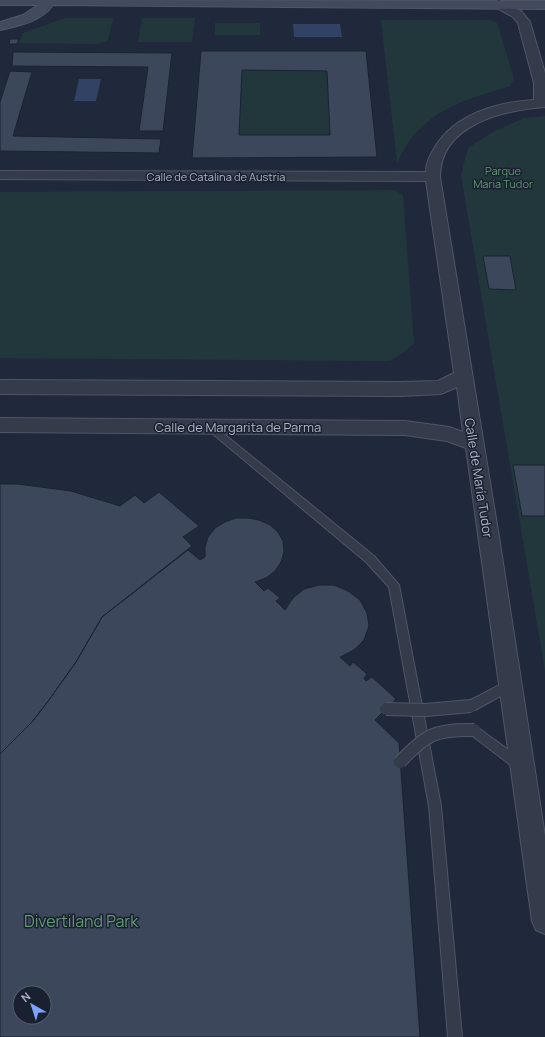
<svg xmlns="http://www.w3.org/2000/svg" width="545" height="1037" viewBox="0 0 545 1037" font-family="Manrope,sans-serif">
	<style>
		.green { fill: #22373c }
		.water { fill: #324264 }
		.building { fill: #3c475b; stroke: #1b2332; fill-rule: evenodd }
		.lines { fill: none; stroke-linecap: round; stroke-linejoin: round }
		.lane-casing { stroke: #4f5666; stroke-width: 2 }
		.street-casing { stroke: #4f5666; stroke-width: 2 }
		.secondary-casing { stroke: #4f5666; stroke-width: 2 }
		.lane { fill: #343b4b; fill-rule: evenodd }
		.street { fill: #343b4b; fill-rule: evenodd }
		.secondary { fill: #424a5e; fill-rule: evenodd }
		.lane-bridge-casing { stroke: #4f5666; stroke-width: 14; stroke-linecap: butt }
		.lane-bridge { stroke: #343b4b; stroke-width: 12 }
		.labels { text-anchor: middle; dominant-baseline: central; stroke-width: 3; stroke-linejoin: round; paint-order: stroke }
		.far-park-label { font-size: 11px; fill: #649a75; stroke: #192130 }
		.far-street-label { font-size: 11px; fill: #afb6c7; stroke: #192130 }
		.street-label { font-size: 13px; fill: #afb6c7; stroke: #192130 }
		.near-park-label { font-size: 16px; fill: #649a75; stroke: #192130 }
	</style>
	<rect width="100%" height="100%" fill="#20293b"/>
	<!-- green -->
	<path class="green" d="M 65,18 L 113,18 L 108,40 L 97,44 L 19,43 L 23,33 Z
		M 142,18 L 195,18 L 192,42 L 138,42 Z
		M 381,20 L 489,20 L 497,23 L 514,79 L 510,86 C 472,98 440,105 413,136 C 406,144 402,154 397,163 Z
		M 215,23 L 260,23 L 260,35 L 215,35 Z
		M 242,70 L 327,71 L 330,135 L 239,135 Z
		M 545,116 L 545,671 L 461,175 L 468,148 L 493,132 L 524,118 Z
		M 394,190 L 403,195 L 414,343 L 404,352 L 390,361 L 0,358 L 0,192 Z"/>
	<!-- water -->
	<path class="water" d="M 293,24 L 340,24 L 342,37 L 294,37 Z
		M 79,79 L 101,79 L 96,101 L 74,101 Z"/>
	<!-- building -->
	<path class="building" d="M 10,39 L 19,39 L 17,44 L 9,44 Z
		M 201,51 L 366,51 L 377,157 L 192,158 ZM 242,70 L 327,71 L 330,135 L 239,135 Z
		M 13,52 L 172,53 L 163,131 L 139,131 L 148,67 L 12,66 Z
		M 10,71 L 32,72 L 13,136 L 161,139 L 159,153 L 0,151 L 0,102 Z
		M 483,256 L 510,256 L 516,290 L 489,289 Z
		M 513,465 L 545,465 L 545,516 L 522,516 Z
		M 0,484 L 18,484 L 71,491 L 120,506 L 135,495 L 144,503 L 159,492 L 199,526 L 183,537 L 192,546 L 102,617 L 76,662 L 49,700 L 32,722 L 0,754 Z
		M 236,518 L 248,518 L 259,520 L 270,525 L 278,532 L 283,541 L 284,552 L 281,562 L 275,571 L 266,578 L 255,582 L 264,591 L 268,588 L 280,598 L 276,601 L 285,610 L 293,598 L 304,589 L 319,585 L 334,585 L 348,591 L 360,600 L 367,613 L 369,626 L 364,640 L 354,650 L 340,657 L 350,666 L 353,662 L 367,674 L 364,678 L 366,681 L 372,677 L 396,699 L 375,720 L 399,743 L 420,1037 L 0,1037 L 0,754 L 32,722 L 49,700 L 76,662 L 102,617 L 188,550 L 200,560 L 205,557 L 205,547 L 208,537 L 215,528 L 225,522 ZM 20,993 L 44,993 L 44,1017 L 20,1017 Z"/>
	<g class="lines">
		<defs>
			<path id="lane" d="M 210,423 L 213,425 L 374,556 L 399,585 L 441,806 L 462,1037 L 448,1037 L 429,806 L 389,587 L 366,562 L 207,429 L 205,427 L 207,425 Z
				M 511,679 L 515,680 L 517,684 L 515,688 L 475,710 L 471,711 L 467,710 L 465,706 L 467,702 Z
				M 474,725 L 524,761 L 526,765 L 524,769 L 520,771 L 516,769 L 470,734 L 468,730 L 470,726 Z"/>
			<path id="street" d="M 499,0 L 521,11 L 530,22 L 545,73 L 545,107 C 504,110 440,124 440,177 L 499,537 L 545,836 L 545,934 L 536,930 L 532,921 L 466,448 L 447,441 L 405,435 L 0,432 L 0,418 L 405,421 L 449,427 L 463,432 L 457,387 L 441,394 L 400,396 L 0,394 L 0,380 L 400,382 L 438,381 L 454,373 L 426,181 L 0,179 L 0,171 L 426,172 C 426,162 430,156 435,147 C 455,114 497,102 534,100 L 534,83 L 518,23 L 513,17 L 495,7 L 493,4 L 495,1 Z"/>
			<path id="secondary" d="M 0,0 L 545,1 L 545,9 L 53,5 C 41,22 18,26 0,30 L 0,22 L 23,15 L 38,5 L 0,5 Z"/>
		</defs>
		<!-- lane casing -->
		<use href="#lane" class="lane-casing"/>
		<!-- street casing -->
		<use href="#street" class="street-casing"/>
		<!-- secondary casing -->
		<use href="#secondary" class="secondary-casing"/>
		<!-- lane -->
		<use href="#lane" class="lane"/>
		<!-- street -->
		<use href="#street" class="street"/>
		<!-- secondary -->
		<use href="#secondary" class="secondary"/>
		<defs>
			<path id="lane-bridge" d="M 386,709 L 426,710 L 471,706
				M 400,762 C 426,734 436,729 474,730"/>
		</defs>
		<!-- lane-bridge casing -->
		<use href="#lane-bridge" class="lane-bridge-casing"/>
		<!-- lane-bridge -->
		<use href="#lane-bridge" class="lane-bridge"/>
	</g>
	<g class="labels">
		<!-- far-park labels -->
		<g class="far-park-label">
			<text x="503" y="170">Parque<tspan x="503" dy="13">María Tudor</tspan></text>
		</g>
		<!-- far-street labels -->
		<g class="far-street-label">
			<text x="216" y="176">Calle de Catalina de Austria</text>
		</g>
		<!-- street labels -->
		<g class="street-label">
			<text x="238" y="427">Calle de Margarita de Parma</text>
			<text transform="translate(479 478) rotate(81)">Calle de María Tudor</text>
		</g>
		<!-- near-park labels -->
		<g class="near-park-label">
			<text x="81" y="921">Divertiland Park</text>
		</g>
	</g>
	<!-- north arrow -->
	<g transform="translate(32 1005) rotate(321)"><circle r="19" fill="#192130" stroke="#555d6c"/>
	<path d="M0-3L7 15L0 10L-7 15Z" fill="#7da3fe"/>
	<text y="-6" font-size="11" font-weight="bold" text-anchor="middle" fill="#afb6c7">N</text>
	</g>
</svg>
